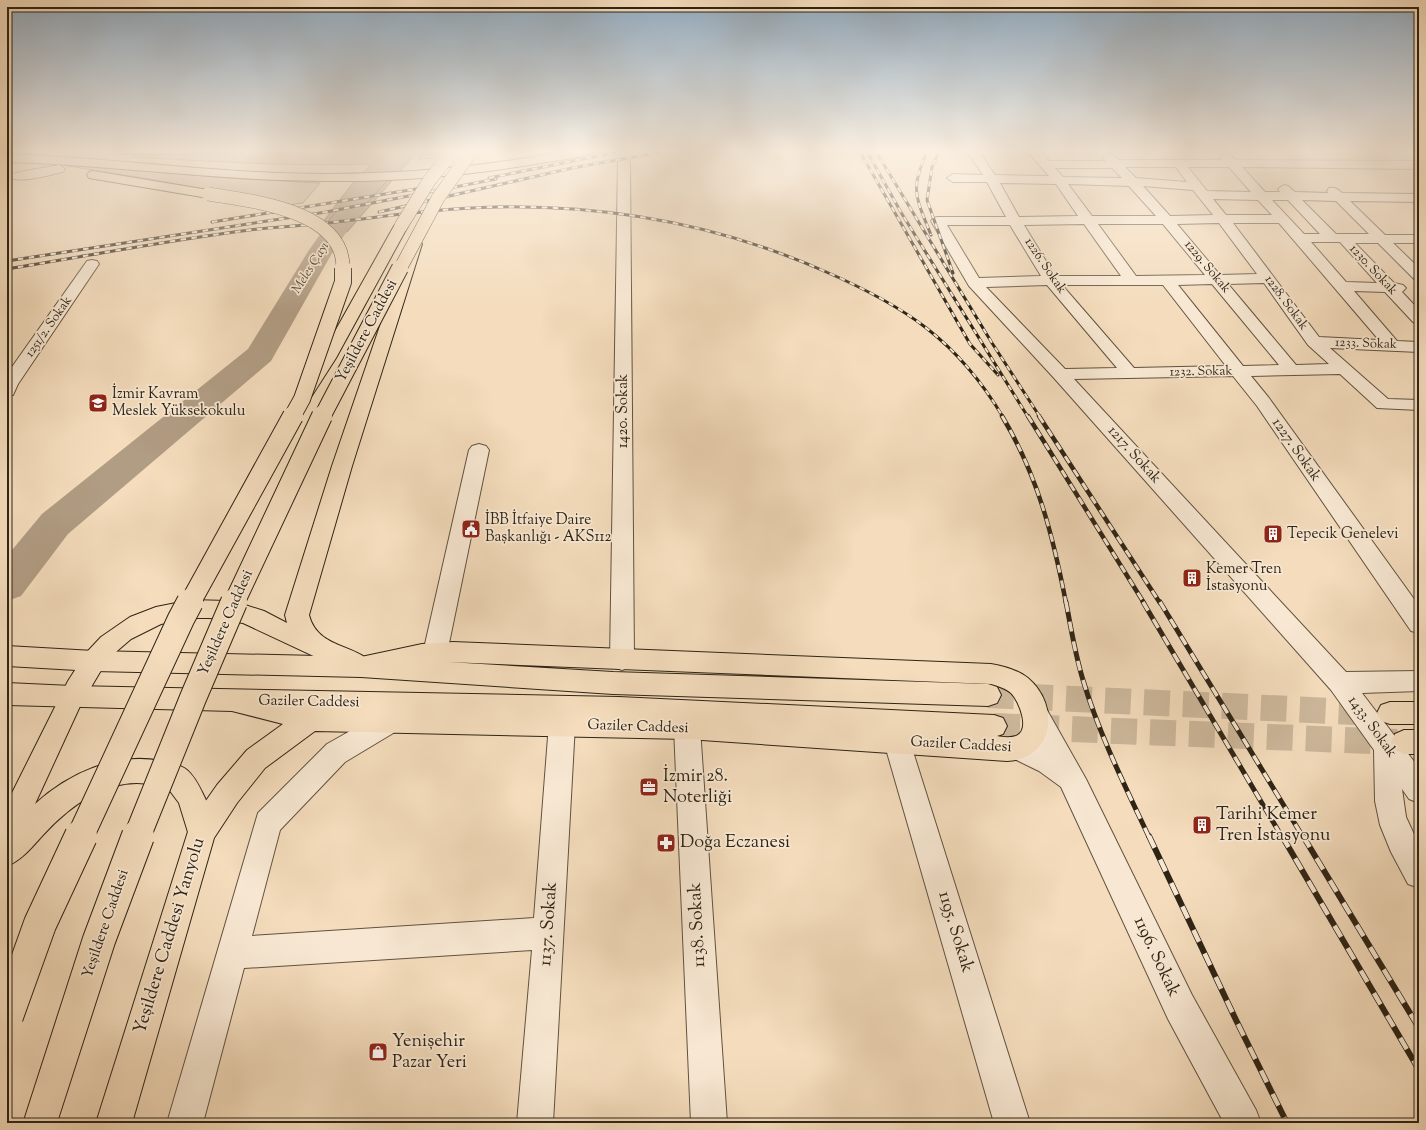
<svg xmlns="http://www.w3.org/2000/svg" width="1426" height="1130" viewBox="0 0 1426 1130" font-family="'Sorts Mill Goudy',serif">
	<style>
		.green { fill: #d2bda0; stroke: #80705b }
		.water { fill: #b19d84; stroke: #7d6d58 }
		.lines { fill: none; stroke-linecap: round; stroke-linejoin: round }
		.shore { stroke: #70604d; stroke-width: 1 }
		.river { fill: #b19d84; fill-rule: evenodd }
		.major-tunnel { stroke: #ccb79b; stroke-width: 26; stroke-dasharray: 26 13; stroke-linecap: butt }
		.minor-casing { stroke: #605240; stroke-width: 2 }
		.major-casing { stroke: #2e2416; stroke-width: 2 }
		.highway-casing { stroke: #2e2416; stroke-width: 2 }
		.minor { fill: #f8e8d3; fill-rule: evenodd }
		.major { fill: #f4dcbc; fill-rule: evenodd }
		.highway { fill: #f4dcbc; fill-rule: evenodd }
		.rail-far3-casing { stroke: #2e2416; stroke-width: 3 }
		.rail-far2-casing { stroke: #2e2416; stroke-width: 4.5 }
		.rail-far1-casing { stroke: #2e2416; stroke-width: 5 }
		.rail-casing { stroke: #2e2416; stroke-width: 6 }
		.rail-far3 { stroke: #f8e8d3; stroke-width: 2; stroke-dasharray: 5.5; stroke-linecap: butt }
		.rail-far2 { stroke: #f8e8d3; stroke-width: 3; stroke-dasharray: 8; stroke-linecap: butt }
		.rail-far1 { stroke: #f8e8d3; stroke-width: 3.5; stroke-dasharray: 10; stroke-linecap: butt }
		.rail { stroke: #f8e8d3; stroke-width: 4.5; stroke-dasharray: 13; stroke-linecap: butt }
		.highway-bridge-far4-casing { stroke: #2e2416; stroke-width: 14; stroke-linecap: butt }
		.highway-bridge-far3-casing { stroke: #2e2416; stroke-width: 18; stroke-linecap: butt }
		.highway-bridge-far2-casing { stroke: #2e2416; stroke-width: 22; stroke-linecap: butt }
		.highway-bridge-far1-casing { stroke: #2e2416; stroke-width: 28; stroke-linecap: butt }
		.highway-bridge-casing { stroke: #2e2416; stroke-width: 34; stroke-linecap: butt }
		.highway-bridge-far4 { stroke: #f4dcbc; stroke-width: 13 }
		.highway-bridge-far3 { stroke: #f4dcbc; stroke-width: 16 }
		.highway-bridge-far2 { stroke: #f4dcbc; stroke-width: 20 }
		.highway-bridge-far1 { stroke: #f4dcbc; stroke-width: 26 }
		.highway-bridge { stroke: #f4dcbc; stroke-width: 32 }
		.labels { text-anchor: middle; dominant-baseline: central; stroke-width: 3.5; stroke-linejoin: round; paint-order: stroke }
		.far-street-label { font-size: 13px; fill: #2e2416; stroke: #f8e8d3 }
		.far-water-label { font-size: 13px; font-style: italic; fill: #5c4e3c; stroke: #f8e8d3 }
		.street-label { font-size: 15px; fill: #2e2416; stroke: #f8e8d3 }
		.poi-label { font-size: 15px; fill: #2e2416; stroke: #f8e8d3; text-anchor: start }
		.near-poi-label { font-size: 18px; fill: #2e2416; stroke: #f8e8d3; text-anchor: start }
		.near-street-label { font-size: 18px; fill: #2e2416; stroke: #f8e8d3 }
	</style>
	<rect width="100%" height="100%" fill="#f4dcbc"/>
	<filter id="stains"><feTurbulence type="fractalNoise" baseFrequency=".005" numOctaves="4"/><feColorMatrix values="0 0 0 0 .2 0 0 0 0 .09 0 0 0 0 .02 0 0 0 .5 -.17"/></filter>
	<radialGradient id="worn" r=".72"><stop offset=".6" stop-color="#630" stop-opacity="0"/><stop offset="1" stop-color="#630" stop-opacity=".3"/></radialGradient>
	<!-- green -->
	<path class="green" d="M 255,150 L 385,150 L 371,164 C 290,167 210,161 130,157 L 134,154 L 171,155 Z
		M 425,150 L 442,150 L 434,158 L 418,159 Z
		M 71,164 L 227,178 L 320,183 L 303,203 L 289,205 L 149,179 L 68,166 Z"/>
	<!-- water -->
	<path class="water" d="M 385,150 L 419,150 L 347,232 L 316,231 L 352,184 Z"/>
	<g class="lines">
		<!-- shore -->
		<path class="shore" d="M 367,182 L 336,219 L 336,222 L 343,222 L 380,181
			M 327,223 L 360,182
			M 333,227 L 345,227 L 387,181"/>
		<!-- river -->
		<path class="river" d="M 390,150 L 412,150 L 372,194 L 331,255 L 271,361 L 68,534 L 21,596 L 7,601 L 7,556 L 42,514 L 248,349 L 309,250 L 356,184 Z"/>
		<!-- major-tunnel -->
		<path class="major-tunnel" d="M 988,695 L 1376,713
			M 994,726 L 1397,742"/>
		<defs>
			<path id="minor" d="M 966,150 L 978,150 L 995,175 L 1049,176 L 1026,150 L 1039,150 L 1049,161 L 1106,161 L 1103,157 L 1109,153 L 1113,155 L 1119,160 L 1222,160 L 1220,157 L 1226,153 L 1230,155 L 1235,160 L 1419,161 L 1419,169 L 1242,167 L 1265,192 L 1280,192 L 1278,189 L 1284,185 L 1288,186 L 1295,192 L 1328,193 L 1327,191 L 1329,188 C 1335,187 1338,189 1342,193 L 1419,194 L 1419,202 L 1350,201 L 1385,235 L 1419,235 L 1419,243 L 1393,243 L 1419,268 L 1419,280 L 1414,279 L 1378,243 L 1355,243 L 1394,283 L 1403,285 L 1406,288 L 1402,292 L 1419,310 L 1419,324 L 1413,322 L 1385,292 L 1354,291 L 1397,341 L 1419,342 L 1419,352 L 1330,348 L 1388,399 L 1419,400 L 1419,410 L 1377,408 L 1340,374 L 1251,376 L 1269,398 L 1419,606 L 1419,633 L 1411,631 L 1257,406 L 1233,376 L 1074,379 L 1346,672 L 1419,671 L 1419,691 L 1362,693 L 1419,768 L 1419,803 L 1409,799 L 1402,789 L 1406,817 L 1419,845 L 1419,888 L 1408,884 L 1391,852 L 1380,825 L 1375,801 L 1374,750 L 1331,690 L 1054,378 L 969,286 L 931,221 L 933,218 L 938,217 L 1006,217 L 987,182 L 953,182 L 947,178 L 953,174 L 983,175 ZM 1125,167 L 1176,167 L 1187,182 L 1136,178 ZM 1188,167 L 1229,167 L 1251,192 L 1207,191 ZM 1055,168 L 1112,168 L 1122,178 L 1063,177 ZM 1000,183 L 1056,184 L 1078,216 L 1019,217 ZM 1068,184 L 1129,186 L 1156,216 L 1092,216 ZM 1143,186 L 1193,190 L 1213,215 L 1170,216 ZM 1213,199 L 1258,200 L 1272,215 L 1226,215 ZM 1272,200 L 1288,200 L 1320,234 L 1304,234 ZM 1302,200 L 1336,201 L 1369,234 L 1336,234 ZM 1219,223 L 1257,274 L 1220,275 L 1177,224 ZM 1233,223 L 1279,223 L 1379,340 L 1319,337 ZM 1084,224 L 1121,276 L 1055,276 L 1024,225 ZM 1098,224 L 1163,224 L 1205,275 L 1136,276 ZM 947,225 L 1010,225 L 1041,276 L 979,278 ZM 1311,242 L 1340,242 L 1377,283 L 1346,282 ZM 1264,283 L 1308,345 L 1329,364 L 1296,365 L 1228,284 ZM 1212,284 L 1279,365 L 1243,366 L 1178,285 ZM 1047,285 L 1117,368 L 1065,369 L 986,287 ZM 1062,285 L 1163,285 L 1226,366 L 1134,368 Z
				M 624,158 L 630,162 L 634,660 L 631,667 L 622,670 L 613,667 L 610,660 L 618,162 Z
				M 59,165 L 65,169 L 63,172 C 53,174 16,185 9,176 C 12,172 51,167 59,165 Z
				M 92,260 L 97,261 L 99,264 L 18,384 L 13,395 L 7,396 L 7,374 L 87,261 Z
				M 479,444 L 486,446 L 489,450 L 447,653 L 444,660 L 435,663 L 426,660 L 423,653 L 469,450 L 472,446 Z
				M 1034,700 L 1043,703 L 1086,779 L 1192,995 L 1256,1110 L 1261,1123 L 1224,1123 L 1168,1019 L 1061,787 L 1039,771 L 1008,756 L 1004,748 L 1008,740 L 1017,736 L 1039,745 L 1021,711 L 1025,703 Z
				M 391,710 L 400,713 L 404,721 L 400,729 L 345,762 L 280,830 L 252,936 L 534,918 L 549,724 L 553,716 L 562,713 L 571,716 L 575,724 L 553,1123 L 517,1123 L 532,950 L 244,968 L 203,1123 L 167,1123 L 258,813 L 327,744 L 382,713 Z
				M 687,717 L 696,720 L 700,728 L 727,1123 L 691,1123 L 674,728 L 678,720 Z
				M 897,730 L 906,734 L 910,742 L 1030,1123 L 994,1123 L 884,742 L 888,734 Z"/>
			<path id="major" d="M 18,150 L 31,150 L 25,153 Z
				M 453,642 L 991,664 C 1003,666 1018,670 1028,678 C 1060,705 1055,759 1007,761 L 687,739 L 315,731 L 265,768 L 237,803 L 214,838 L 132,1123 L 96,1123 L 191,822 L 217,785 L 247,750 L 283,724 L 232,711 L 7,705 L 7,683 L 72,686 L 619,697 L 994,715 L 1003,718 L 1007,726 L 1003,734 L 997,736 C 1002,737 1010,738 1016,736 C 1031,730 1019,701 1011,693 C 1005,688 998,686 991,684 L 448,662 L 613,672 L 988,684 L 997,687 L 1001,695 L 997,703 L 988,706 L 613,694 L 361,677 L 94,671 L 7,666 L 7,646 L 94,651 L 361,657 L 422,644 Z
				M 1390,702 L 1419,702 L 1419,724 L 1390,724 L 1381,721 L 1377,713 L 1381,705 Z
				M 1404,730 L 1419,730 L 1419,754 L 1404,754 L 1395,750 L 1391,742 L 1395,734 Z"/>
			<path id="highway" d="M 117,150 L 217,150 L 211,153 L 122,154 L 118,153 Z
				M 571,150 L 597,150 C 591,157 552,161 541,163 C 471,175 399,182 327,181 C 220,181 114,165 7,162 L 7,154 C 114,158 220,174 327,174 C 409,174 491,166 571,150 Z
				M 93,171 L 208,190 L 214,194 L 208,198 L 89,178 L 87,175 L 89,172 Z
				M 401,222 L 406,223 L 408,226 L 336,358 L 311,397 L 305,398 L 299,397 L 296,393 L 320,358 L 394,226 L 396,223 Z
				M 415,240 L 420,241 L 422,244 L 352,466 L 309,615 C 318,651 361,643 373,667 L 370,674 L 361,677 L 352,674 L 243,623 L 210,618 L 191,618 L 161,624 L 131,639 L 117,651 L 103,667 L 81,704 L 35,804 C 69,773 116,752 161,761 C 170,763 180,764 187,770 C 196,778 200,788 205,798 C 211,812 217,827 211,842 L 201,846 L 191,842 L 179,803 L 167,787 C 157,786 147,783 137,783 C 100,783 67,809 43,835 C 32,847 22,860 7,866 L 7,803 L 68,681 L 86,653 L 101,637 L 130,617 L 156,607 L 191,600 L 228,601 L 245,605 L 264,611 L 287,623 L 285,615 L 332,466 L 408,244 L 410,241 Z"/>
		</defs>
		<!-- minor casing -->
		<use href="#minor" class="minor-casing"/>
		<!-- major casing -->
		<use href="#major" class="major-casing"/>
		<!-- highway casing -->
		<use href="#highway" class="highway-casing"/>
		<!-- minor -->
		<use href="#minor" class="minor"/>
		<!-- major -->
		<use href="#major" class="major"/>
		<!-- highway -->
		<use href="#highway" class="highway"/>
		<defs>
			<path id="rail-far3" d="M 859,150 L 970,344 L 998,375
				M 866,150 L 902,214 L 1028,417
				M 875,150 L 992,343 L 1040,417
				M 928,150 C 909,190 916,197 931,235
				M 940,150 L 932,167 L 927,200 L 953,273
				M 489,178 L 627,150
				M 379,212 L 572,168 L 672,150
				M 212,222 L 422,188
				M 7,261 L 326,212 L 496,179
				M 7,269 C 88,256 169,240 250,230 C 275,227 300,226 325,223 C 382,217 439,208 496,207 C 609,205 720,225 824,271 C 905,306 957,340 1003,417"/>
			<path id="rail-far2" d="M 1002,416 C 1038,476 1053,536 1066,603
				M 1028,416 L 1144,603
				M 1039,416 L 1160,603"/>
			<path id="rail-far1" d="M 1066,602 C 1071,628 1075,654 1083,680 C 1099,734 1125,786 1149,837
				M 1143,602 L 1282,837
				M 1160,602 L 1303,837"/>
			<path id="rail" d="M 1149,836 L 1236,1020 L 1287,1123
				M 1282,836 L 1419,1070
				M 1303,836 L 1419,1028"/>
		</defs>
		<!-- rail-far3 casing -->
		<use href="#rail-far3" class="rail-far3-casing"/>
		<!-- rail-far2 casing -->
		<use href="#rail-far2" class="rail-far2-casing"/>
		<!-- rail-far1 casing -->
		<use href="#rail-far1" class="rail-far1-casing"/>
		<!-- rail casing -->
		<use href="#rail" class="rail-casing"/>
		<!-- rail-far3 -->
		<use href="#rail-far3" class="rail-far3"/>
		<!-- rail-far2 -->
		<use href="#rail-far2" class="rail-far2"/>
		<!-- rail-far1 -->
		<use href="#rail-far1" class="rail-far1"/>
		<!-- rail -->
		<use href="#rail" class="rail"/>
		<defs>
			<path id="highway-bridge-far4" d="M 208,194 C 251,201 345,210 343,269
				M 401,226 L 429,181 L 452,152
				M 400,269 L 438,198 L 471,152"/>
			<path id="highway-bridge-far3" d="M 292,417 L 302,399 L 343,282 L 343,268
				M 322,417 L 400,268"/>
			<path id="highway-bridge-far2" d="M 190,603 L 293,416
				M 234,603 L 322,416"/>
			<path id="highway-bridge-far1" d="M 80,837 L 181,619 L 190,602
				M 137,837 L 193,698 L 234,602"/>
			<path id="highway-bridge" d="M 7,1016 L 40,924 L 81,836
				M 40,1123 L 99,940 L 138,836"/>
		</defs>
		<!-- highway-bridge-far4 casing -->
		<use href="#highway-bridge-far4" class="highway-bridge-far4-casing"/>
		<!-- highway-bridge-far3 casing -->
		<use href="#highway-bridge-far3" class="highway-bridge-far3-casing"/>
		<!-- highway-bridge-far2 casing -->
		<use href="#highway-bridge-far2" class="highway-bridge-far2-casing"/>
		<!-- highway-bridge-far1 casing -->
		<use href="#highway-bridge-far1" class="highway-bridge-far1-casing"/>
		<!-- highway-bridge casing -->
		<use href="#highway-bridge" class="highway-bridge-casing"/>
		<!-- highway-bridge-far4 -->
		<use href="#highway-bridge-far4" class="highway-bridge-far4"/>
		<!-- highway-bridge-far3 -->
		<use href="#highway-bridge-far3" class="highway-bridge-far3"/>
		<!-- highway-bridge-far2 -->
		<use href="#highway-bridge-far2" class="highway-bridge-far2"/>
		<!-- highway-bridge-far1 -->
		<use href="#highway-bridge-far1" class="highway-bridge-far1"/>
		<!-- highway-bridge -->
		<use href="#highway-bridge" class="highway-bridge"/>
	</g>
	<!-- sky -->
	<linearGradient id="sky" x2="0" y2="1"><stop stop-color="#92abc0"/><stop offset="0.49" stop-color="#faefe1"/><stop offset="1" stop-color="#faefe1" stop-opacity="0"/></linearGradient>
	<rect width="1426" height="308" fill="url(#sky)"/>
	<!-- icons -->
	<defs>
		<symbol id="university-square" viewBox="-11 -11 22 22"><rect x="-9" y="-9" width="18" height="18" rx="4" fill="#8f2418" stroke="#f8e8d3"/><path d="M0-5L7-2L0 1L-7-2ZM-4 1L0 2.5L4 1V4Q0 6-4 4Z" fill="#fff"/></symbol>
		<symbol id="civic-square" viewBox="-11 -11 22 22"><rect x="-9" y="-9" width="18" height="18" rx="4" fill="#8f2418" stroke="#f8e8d3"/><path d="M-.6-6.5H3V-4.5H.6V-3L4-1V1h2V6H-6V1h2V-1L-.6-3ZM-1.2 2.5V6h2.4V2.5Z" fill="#fff"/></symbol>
		<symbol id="building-square" viewBox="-11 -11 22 22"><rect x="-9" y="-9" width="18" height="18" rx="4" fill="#8f2418" stroke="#f8e8d3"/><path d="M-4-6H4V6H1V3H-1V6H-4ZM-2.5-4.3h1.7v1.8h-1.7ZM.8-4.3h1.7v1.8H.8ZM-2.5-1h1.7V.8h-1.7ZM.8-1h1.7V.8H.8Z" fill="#fff"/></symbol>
		<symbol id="office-square" viewBox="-11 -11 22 22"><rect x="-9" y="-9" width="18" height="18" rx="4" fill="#8f2418" stroke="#f8e8d3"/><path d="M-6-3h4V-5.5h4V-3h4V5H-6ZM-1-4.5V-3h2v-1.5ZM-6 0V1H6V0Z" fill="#fff"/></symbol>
		<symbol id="pharmacy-square" viewBox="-11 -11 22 22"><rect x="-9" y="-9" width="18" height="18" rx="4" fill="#8f2418" stroke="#f8e8d3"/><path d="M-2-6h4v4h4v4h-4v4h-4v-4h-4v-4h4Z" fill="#fff"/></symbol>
		<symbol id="shop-square" viewBox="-11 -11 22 22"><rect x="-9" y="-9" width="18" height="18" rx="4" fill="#8f2418" stroke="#f8e8d3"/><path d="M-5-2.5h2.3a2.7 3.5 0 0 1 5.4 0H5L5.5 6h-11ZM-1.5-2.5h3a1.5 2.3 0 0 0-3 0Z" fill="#fff"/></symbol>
	</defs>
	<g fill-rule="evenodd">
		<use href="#university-square" x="87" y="392" width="22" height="22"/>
		<use href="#civic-square" x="460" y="518" width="22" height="22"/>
		<use href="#building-square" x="1262" y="523" width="22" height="22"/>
		<use href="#building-square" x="1181" y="567" width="22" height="22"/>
		<use href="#office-square" x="638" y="776" width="22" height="22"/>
		<use href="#building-square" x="1191" y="814" width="22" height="22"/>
		<use href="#pharmacy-square" x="655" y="832" width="22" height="22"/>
		<use href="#shop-square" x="367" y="1041" width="22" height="22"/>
	</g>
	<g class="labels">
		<!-- far-street labels -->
		<g class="far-street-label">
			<text transform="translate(1045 266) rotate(56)">1226. Sokak</text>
			<text transform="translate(1207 267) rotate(50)">1229. Sokak</text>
			<text transform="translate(1373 270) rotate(47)">1230. Sokak</text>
			<text transform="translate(1286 303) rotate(54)">1228. Sokak</text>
			<text transform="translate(49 327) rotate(-55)">1251/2. Sokak</text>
			<text transform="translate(1366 344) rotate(2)">1233. Sokak</text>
			<text transform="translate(1201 372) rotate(-1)">1232. Sokak</text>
		</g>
		<!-- far-water labels -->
		<g class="far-water-label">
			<text transform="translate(311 268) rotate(-58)">Meles Çayı</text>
		</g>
		<!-- street labels -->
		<g class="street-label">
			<text transform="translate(367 331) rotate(-62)">Yeşildere Caddesi</text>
			<text transform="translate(623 411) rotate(-90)">1420. Sokak</text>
			<text transform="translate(1296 450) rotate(55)">1227. Sokak</text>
			<text transform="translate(1134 455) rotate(48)">1217. Sokak</text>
			<text transform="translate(226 623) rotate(-66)">Yeşildere Caddesi</text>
			<text transform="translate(309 702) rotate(1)">Gaziler Caddesi</text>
			<text transform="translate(638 727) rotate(2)">Gaziler Caddesi</text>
			<text transform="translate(1372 727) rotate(54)">1433. Sokak</text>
			<text transform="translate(961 745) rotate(3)">Gaziler Caddesi</text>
			<text transform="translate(106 924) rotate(-71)">Yeşildere Caddesi</text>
		</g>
		<!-- poi labels -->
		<g class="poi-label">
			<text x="112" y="394">İzmir Kavram<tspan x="112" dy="17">Meslek Yüksekokulu</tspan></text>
			<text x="485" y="520">İBB İtfaiye Daire<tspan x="485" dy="17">Başkanlığı - AKS112</tspan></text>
			<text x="1287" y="534">Tepecik Genelevi</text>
			<text x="1206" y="569">Kemer Tren<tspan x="1206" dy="17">İstasyonu</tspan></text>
		</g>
		<!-- near-poi labels -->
		<g class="near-poi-label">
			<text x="663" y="777">İzmir 28.<tspan x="663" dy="21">Noterliği</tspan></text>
			<text x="1216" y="815">Tarihi Kemer<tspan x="1216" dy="21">Tren İstasyonu</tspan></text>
			<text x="680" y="843">Doğa Eczanesi</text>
			<text x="392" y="1042">Yenişehir<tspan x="392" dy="21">Pazar Yeri</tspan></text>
		</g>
		<!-- near-street labels -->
		<g class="near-street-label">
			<text transform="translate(549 924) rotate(-86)">1137. Sokak</text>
			<text transform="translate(698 925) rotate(-93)">1138. Sokak</text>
			<text transform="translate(955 932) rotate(73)">1195. Sokak</text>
			<text transform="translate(170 936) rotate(-73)">Yeşildere Caddesi Yanyolu</text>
			<text transform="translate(1156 957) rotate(65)">1196. Sokak</text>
		</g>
	</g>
	<!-- margin -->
	<rect width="1426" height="1130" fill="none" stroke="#f4dcbc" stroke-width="24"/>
	<rect x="8" y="8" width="1410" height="1114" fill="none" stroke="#2e2416" stroke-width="2"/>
	<rect x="12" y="12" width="1402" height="1106" fill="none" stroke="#2e2416"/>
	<rect width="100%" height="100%" filter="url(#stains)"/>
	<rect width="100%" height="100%" fill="url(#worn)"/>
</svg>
